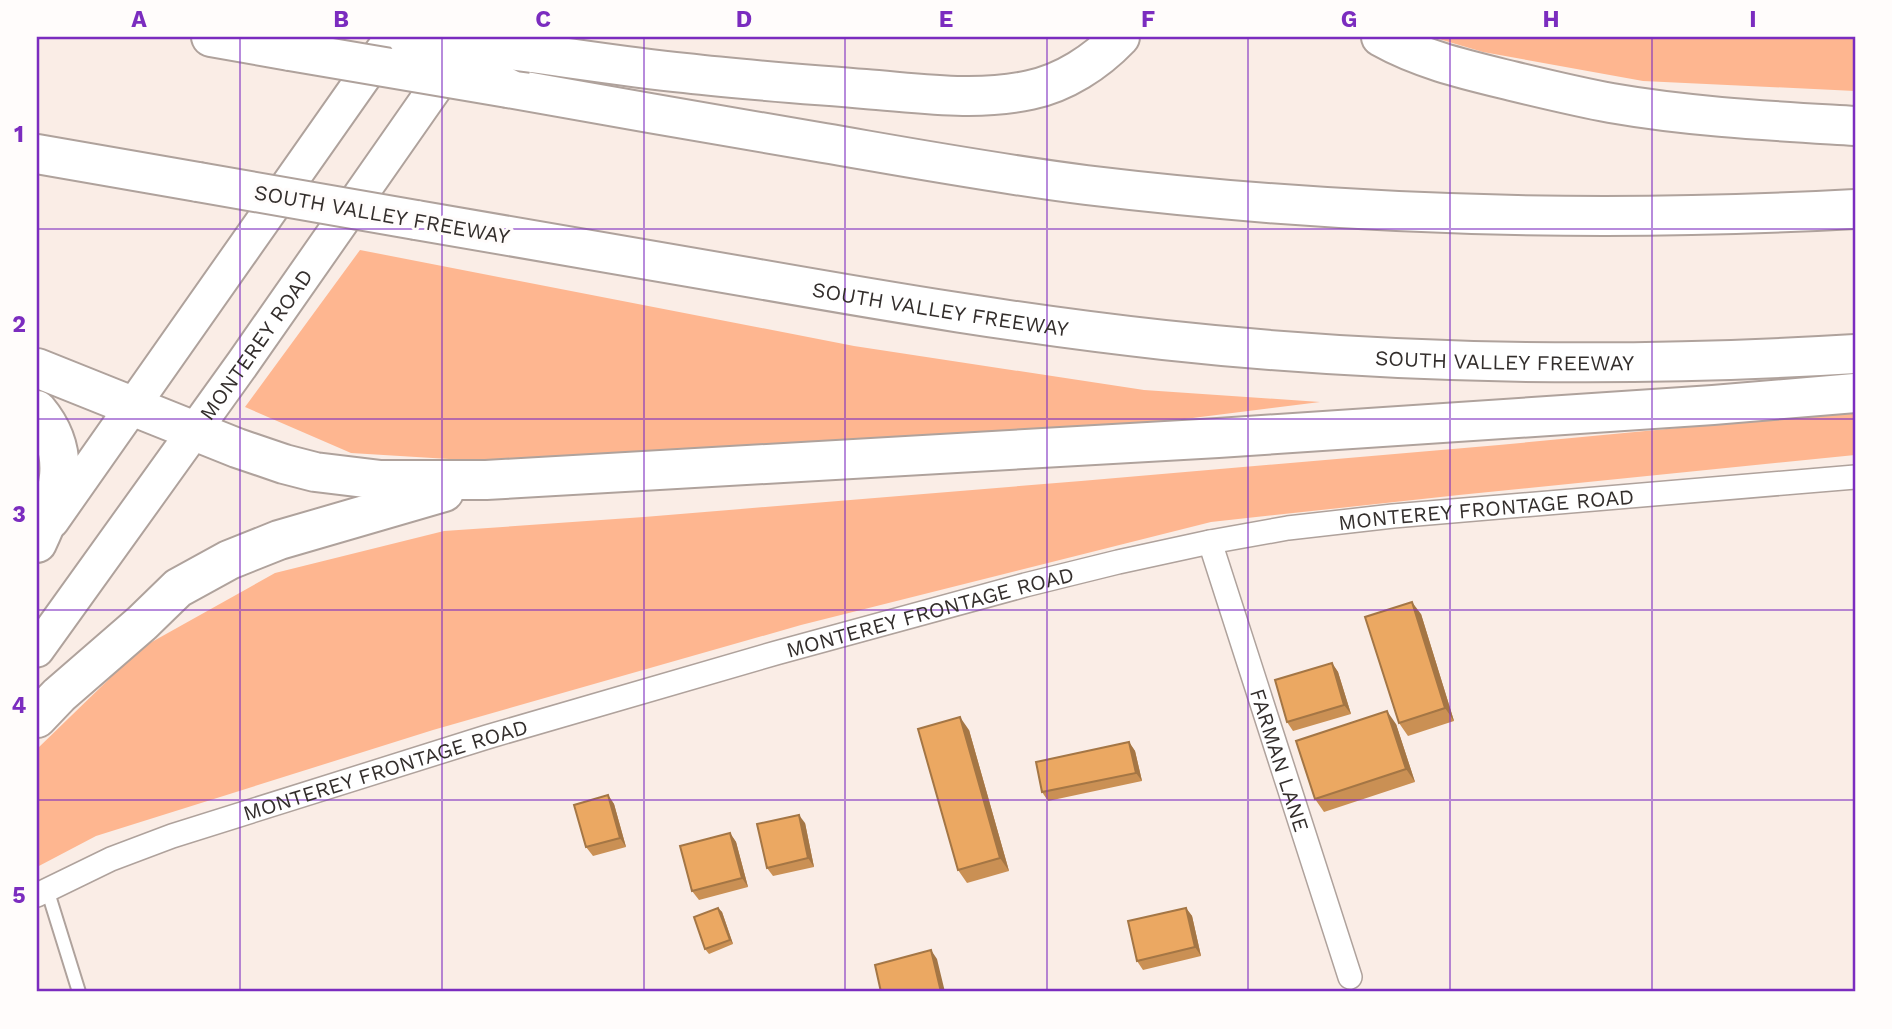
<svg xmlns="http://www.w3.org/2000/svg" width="1892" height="1029" viewBox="0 0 1892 1029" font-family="'Work Sans',sans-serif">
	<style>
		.green { fill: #feb690 }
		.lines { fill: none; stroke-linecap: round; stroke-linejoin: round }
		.lane-casing { stroke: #afa29c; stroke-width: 16 }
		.street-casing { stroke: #afa29c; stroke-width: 26 }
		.secondary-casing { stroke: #afa29c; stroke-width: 37 }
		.highway-casing { stroke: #afa29c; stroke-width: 42 }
		.lane { stroke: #fff; stroke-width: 12 }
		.street { stroke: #fff; stroke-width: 23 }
		.secondary { stroke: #fff; stroke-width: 33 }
		.highway { stroke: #fff; stroke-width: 38 }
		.highway-bridge-casing { stroke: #afa29c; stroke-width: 42; stroke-linecap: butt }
		.highway-bridge { stroke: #fff; stroke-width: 38 }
		.wall { fill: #ca9054 }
		.shaded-wall { fill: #a47645 }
		.building { fill: #eba862; stroke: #a47645; stroke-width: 2 }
		.grid { fill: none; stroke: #7b2cbf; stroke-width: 2; stroke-opacity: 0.55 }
		.labels { text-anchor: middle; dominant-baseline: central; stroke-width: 6; stroke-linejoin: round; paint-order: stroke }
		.street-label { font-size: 21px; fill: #332e2c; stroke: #fffcfb }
		.neatline { fill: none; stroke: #7b2cbf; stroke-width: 2.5 }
		.grid-label { font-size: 23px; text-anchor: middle; font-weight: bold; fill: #7b2cbf }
	</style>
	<rect width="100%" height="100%" fill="#faede6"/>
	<!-- green -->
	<path class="green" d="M 1432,37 L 1739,37 L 1757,38 L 1855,37 L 1855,91 L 1643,81 L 1483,52 Z
		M 360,250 L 854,346 L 1144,390 L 1320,402 L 1042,437 L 515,463 L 351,453 L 245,407 Z
		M 1855,411 L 1855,455 L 1459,495 L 1211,522 L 801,625 L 433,730 L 96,836 L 37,867 L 37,749 L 141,648 L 275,573 L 444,531 L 644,517 L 1081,481 L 1499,445 Z"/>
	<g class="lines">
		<defs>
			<path id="lane" d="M 47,889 L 79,992"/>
			<g id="street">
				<path id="s1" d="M 1210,542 L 1350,977"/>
				<path id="s2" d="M 37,895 L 111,859 L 172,836 L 487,737 L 776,653 L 1025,585 L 1118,562 L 1210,542 L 1288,528 L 1393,516 L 1855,477"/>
			</g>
			<g id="secondary">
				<path d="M 52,521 L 392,37"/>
				<path id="s3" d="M 37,650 L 243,363 L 456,58"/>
			</g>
			<g id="highway">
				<path d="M 211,37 L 290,51"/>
				<path d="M 1381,37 C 1422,60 1467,70 1512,81 C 1545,89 1578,97 1611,103 C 1691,117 1774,121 1855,126"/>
				<path d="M 532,53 C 583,60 634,68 685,73 C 745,80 805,84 865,89 C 919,93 976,102 1030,90 C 1064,83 1096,62 1120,37"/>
				<path d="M 508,88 C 613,107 719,125 824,143 C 911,158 998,174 1086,185 C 1342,216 1598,223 1855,209"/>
				<path d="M 37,154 L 198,182"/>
				<path id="s4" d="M 416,220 C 528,239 641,259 753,278 C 890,302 1026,325 1164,340 C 1393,365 1625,368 1855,354"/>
				<path d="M 37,368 L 237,448 L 284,464 L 315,472 L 381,480 L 486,480 L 1218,438 L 1713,405 L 1855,393"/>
				<path d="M 37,410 C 74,454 59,496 37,543"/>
				<path d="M 37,718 L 59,695 L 142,623 L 178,588 L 229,560 L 279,540 L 444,492"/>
			</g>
		</defs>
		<!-- lane casing -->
		<use href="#lane" class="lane-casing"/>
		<!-- street casing -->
		<use href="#street" class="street-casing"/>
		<!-- secondary casing -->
		<use href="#secondary" class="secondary-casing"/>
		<!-- highway casing -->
		<use href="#highway" class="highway-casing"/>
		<!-- lane -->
		<use href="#lane" class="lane"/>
		<!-- street -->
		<use href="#street" class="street"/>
		<!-- secondary -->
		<use href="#secondary" class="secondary"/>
		<!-- highway -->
		<use href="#highway" class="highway"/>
		<defs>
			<path id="highway-bridge" d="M 407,37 L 532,53
				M 290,51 L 508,88
				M 198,182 L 416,220"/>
		</defs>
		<!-- highway-bridge casing -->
		<use href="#highway-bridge" class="highway-bridge-casing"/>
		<!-- highway-bridge -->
		<use href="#highway-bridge" class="highway-bridge"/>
	</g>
	<!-- wall -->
	<path class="wall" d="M 1421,614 L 1454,721 L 1408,736 L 1399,723 Z
		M 1332,663 L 1338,672 L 1351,714 L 1293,731 L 1287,722 Z
		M 1396,724 L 1415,782 L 1324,812 L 1315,799 Z
		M 969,730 L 1009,871 L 967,883 L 958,870 Z
		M 1129,742 L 1135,751 L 1142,781 L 1048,801 L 1042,792 Z
		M 608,795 L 614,804 L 626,847 L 593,856 L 586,847 Z
		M 805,823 L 814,867 L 773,876 L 767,868 Z
		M 730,833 L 736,842 L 748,887 L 699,900 L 692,891 Z
		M 718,908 L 722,912 L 733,944 L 709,954 L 705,949 Z
		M 1186,908 L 1192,916 L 1201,956 L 1143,970 L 1137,961 Z"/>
	<!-- shaded-wall -->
	<path class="shaded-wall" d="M 1412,602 L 1421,614 L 1454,721 L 1445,708 Z
		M 1332,663 L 1338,672 L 1351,714 L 1344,705 Z
		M 1387,711 L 1396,724 L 1415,782 L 1406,769 Z
		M 960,717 L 969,730 L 1009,871 L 1000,858 Z
		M 1129,742 L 1135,751 L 1142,781 L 1136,773 Z
		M 608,795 L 614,804 L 626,847 L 620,838 Z
		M 799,815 L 805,823 L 814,867 L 808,858 Z
		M 730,833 L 736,842 L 748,887 L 742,878 Z
		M 718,908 L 722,912 L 733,944 L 730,940 Z
		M 1186,908 L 1192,916 L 1201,956 L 1195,947 Z
		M 931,950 L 937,959 L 945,992 L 941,992 Z"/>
	<!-- building -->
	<path class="building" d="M 1412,602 L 1445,708 L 1399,723 L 1365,617 Z
		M 1332,663 L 1344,705 L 1287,722 L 1275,680 Z
		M 1387,711 L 1406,769 L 1315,799 L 1296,741 Z
		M 960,717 L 1000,858 L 958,870 L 918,729 Z
		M 1129,742 L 1136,773 L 1042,792 L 1036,762 Z
		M 608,795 L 620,838 L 586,847 L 574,805 Z
		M 799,815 L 808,858 L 767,868 L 757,824 Z
		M 730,833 L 742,878 L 692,891 L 680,846 Z
		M 718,908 L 730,940 L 705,949 L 694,917 Z
		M 1186,908 L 1195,947 L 1137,961 L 1128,921 Z
		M 931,950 L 941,992 L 881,992 L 875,965 Z"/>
	<!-- grid -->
	<path class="grid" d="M 240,37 L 240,992M 442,37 L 442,992M 644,37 L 644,992M 845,37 L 845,992M 1047,37 L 1047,992M 1248,37 L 1248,992M 1450,37 L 1450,992M 1652,37 L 1652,992M 37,229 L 1855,229M 37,419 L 1855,419M 37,610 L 1855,610M 37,800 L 1855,800"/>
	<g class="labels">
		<!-- street labels -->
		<g class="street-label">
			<text transform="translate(382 214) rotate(10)">SOUTH VALLEY FREEWAY</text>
			<text stroke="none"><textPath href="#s4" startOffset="532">SOUTH VALLEY FREEWAY</textPath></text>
			<text stroke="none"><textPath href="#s3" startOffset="376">MONTEREY ROAD</textPath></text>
			<text stroke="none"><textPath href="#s4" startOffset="1099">SOUTH VALLEY FREEWAY</textPath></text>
			<text stroke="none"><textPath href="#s2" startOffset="1505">MONTEREY FRONTAGE ROAD</textPath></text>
			<text stroke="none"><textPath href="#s2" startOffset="938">MONTEREY FRONTAGE ROAD</textPath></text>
			<text stroke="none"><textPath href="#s1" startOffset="229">FARMAN LANE</textPath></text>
			<text stroke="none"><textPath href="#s2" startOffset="371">MONTEREY FRONTAGE ROAD</textPath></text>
		</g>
	</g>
	<!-- border -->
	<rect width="1892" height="1029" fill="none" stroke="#fffcfb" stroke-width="77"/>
	<rect x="38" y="38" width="1816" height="952" class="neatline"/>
	<g class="grid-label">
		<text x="139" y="27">A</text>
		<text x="341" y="27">B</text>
		<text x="543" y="27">C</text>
		<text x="744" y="27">D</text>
		<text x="946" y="27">E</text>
		<text x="1148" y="27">F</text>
		<text x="1349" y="27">G</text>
		<text x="1551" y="27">H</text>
		<text x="1753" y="27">I</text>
		<text x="19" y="142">1</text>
		<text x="19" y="332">2</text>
		<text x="19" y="522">3</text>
		<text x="19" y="713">4</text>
		<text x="19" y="903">5</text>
	</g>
</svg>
